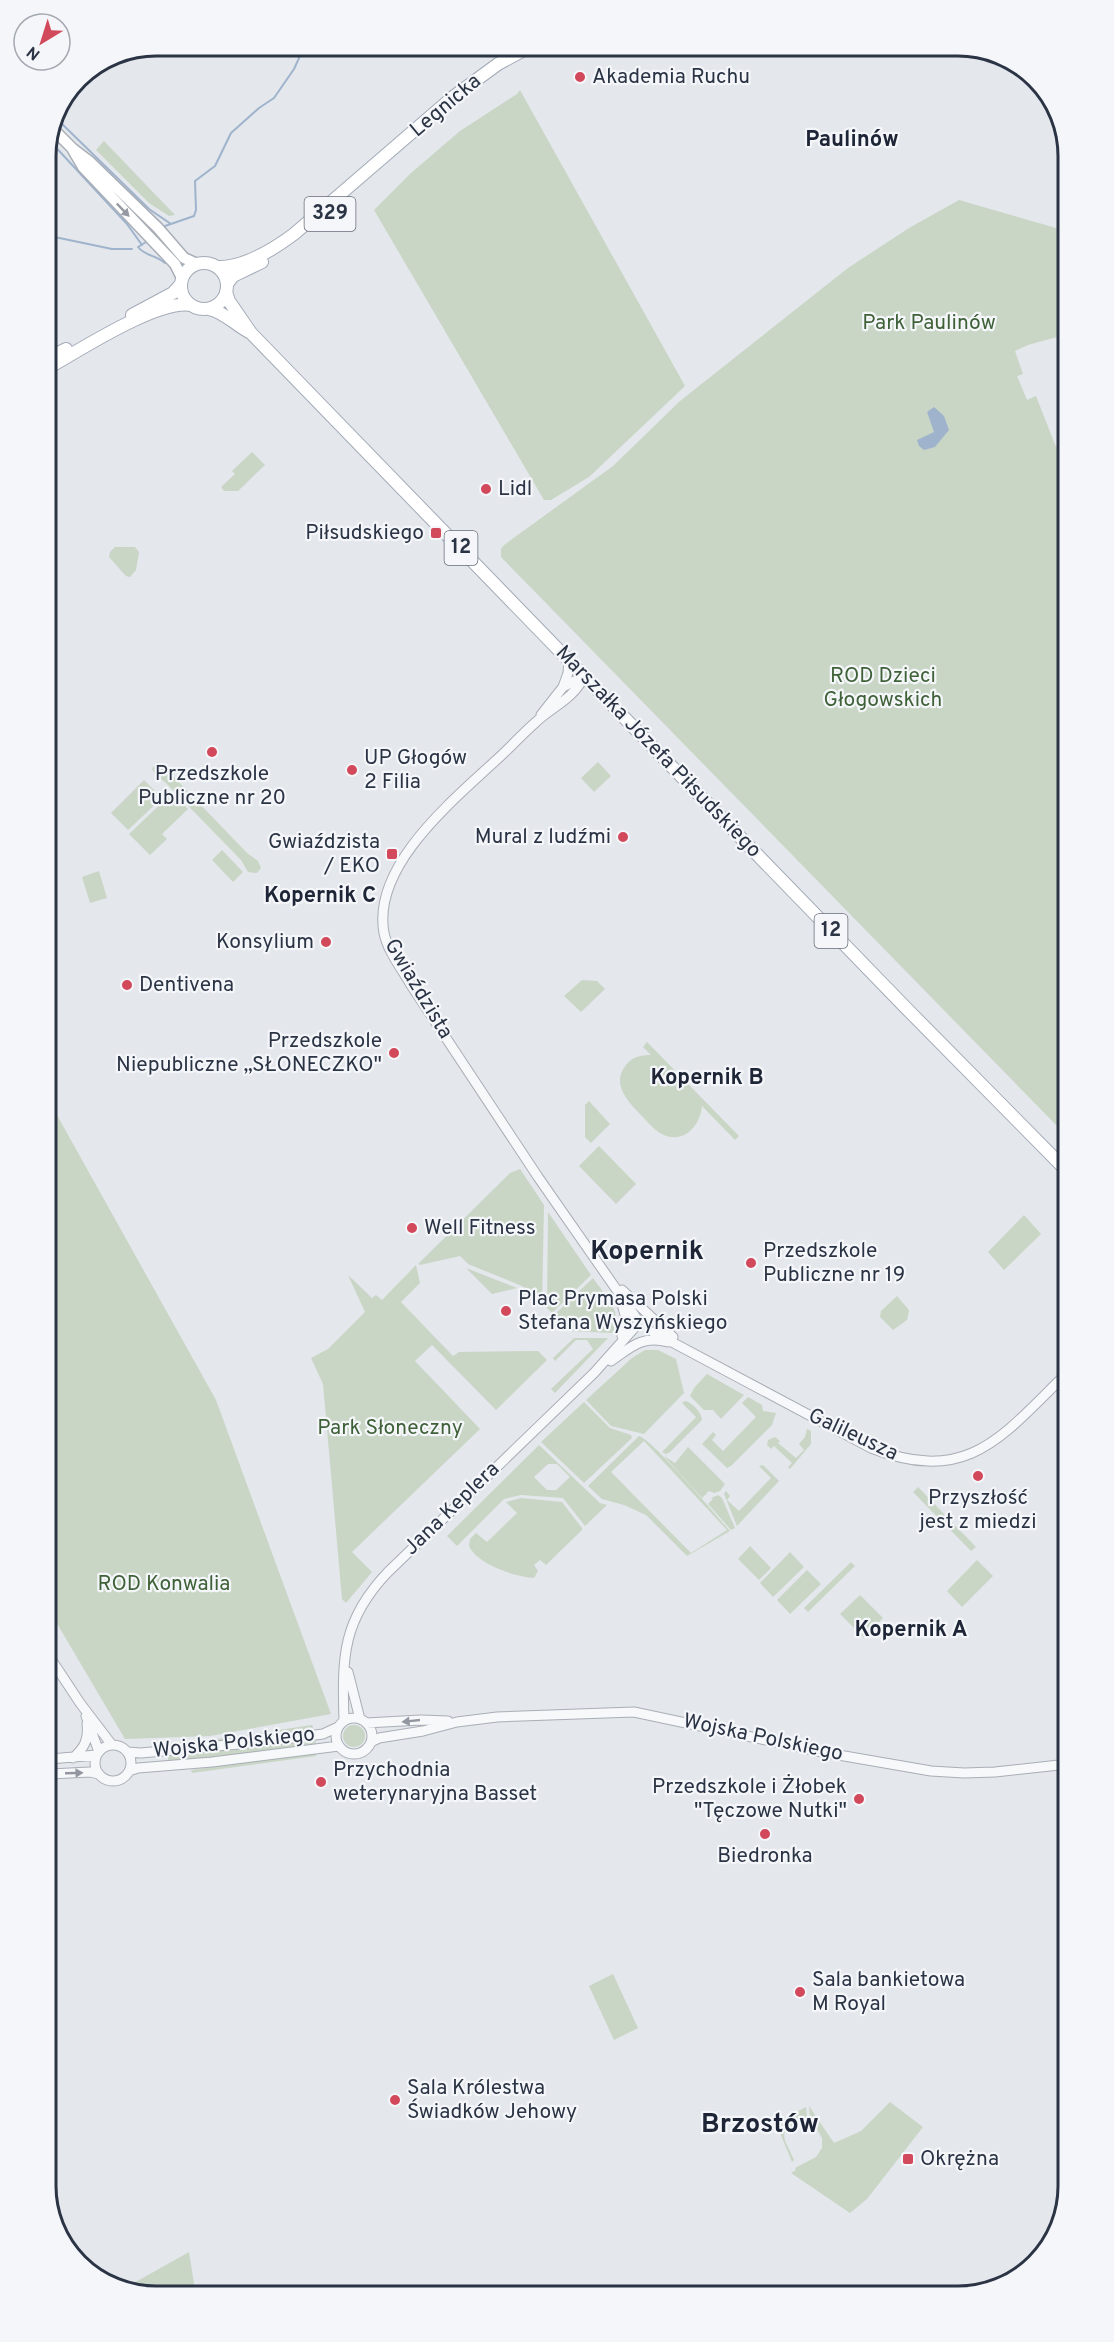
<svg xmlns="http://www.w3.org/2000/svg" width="1114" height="2342" viewBox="0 0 1114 2342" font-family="Overpass,sans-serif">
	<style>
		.green { fill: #c9d6c5; fill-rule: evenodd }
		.water { fill: #9fb4cc }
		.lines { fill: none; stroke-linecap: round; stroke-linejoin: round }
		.stream { stroke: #9fb4cc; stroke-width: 2 }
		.tertiary-casing { stroke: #a9aeb7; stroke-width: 11 }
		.secondary-casing { stroke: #a9aeb7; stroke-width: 13 }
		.primary-casing { stroke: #a3abb8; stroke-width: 14 }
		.tertiary { stroke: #f7f8fa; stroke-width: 9 }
		.secondary { stroke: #fff; stroke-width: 10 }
		.primary { stroke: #fff; stroke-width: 12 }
		.oneway { fill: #959aa2 }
		.oneway2 { fill: #9196a0 }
		.poi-dot { fill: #d1495b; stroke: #f4f6f9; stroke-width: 2 }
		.labels { text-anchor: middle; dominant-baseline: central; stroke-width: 4.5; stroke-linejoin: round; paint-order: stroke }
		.shield { fill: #f4f6f9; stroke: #676e7b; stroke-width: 1.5 }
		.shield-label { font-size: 20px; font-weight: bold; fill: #2b3445 }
		.poi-label { font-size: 21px; fill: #2b3445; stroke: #f4f6f9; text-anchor: start }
		.street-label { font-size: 21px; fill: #2b3445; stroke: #f4f6f9 }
		.park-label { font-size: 21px; fill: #3f6138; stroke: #f4f6f9 }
		.neighbourhood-label { font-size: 22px; font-weight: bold; fill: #1d2536; stroke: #f4f6f9 }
		.district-label { font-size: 27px; font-weight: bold; fill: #1d2536; stroke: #f4f6f9 }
		.rim { fill: none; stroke: #2b3445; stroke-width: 3 }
	</style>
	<rect width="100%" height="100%" fill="#e4e7ec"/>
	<!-- green -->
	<path class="green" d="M 520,90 L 685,386 L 589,477 L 551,500 L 544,500 L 374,210 L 411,173 L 460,131 L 517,94 Z
		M 104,141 L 175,215 L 169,216 L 149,203 L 96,150 Z
		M 959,200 L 1063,230 L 1064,335 L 1028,345 L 1015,351 L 1023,374 L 1017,376 L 1027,400 L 1036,396 L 1056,447 L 1064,446 L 1066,1084 L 1062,1131 L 501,557 L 501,549 L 504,545 L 613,466 L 680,401 L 848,268 L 909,228 Z
		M 252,452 L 265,465 L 238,491 L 224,491 L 221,487 L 235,474 L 232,471 Z
		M 115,547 L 135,547 L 139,552 L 136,570 L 130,577 L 126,576 L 109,557 L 110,552 Z
		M 157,762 L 166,764 L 172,775 L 247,853 L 258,861 L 261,868 L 257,873 L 248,872 L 241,860 L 166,783 L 155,774 L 152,769 Z
		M 598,762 L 611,776 L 594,792 L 581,778 Z
		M 144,780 L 162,798 L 128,830 L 111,813 Z
		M 172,793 L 188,809 L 162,834 L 167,839 L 150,855 L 129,834 Z
		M 222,850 L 243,872 L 233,882 L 212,860 Z
		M 99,871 L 107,898 L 90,903 L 82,877 Z
		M 582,980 L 597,981 L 605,989 L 581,1012 L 564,996 Z
		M 647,1042 L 739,1136 L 735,1140 L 702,1106 C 700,1127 682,1146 660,1133 C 652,1128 646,1120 640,1114 C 627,1100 611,1084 626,1065 C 632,1057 641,1055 651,1055 L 643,1047 Z
		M 48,1099 L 216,1400 L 331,1714 L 210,1736 L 125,1739 L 49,1610 Z
		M 589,1101 L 610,1124 L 591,1143 L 585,1137 L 585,1105 Z
		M 599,1146 L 636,1184 L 616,1204 L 579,1166 Z
		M 520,1169 L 544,1205 L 542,1306 L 522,1286 L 468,1264 L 460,1256 L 420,1265 L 418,1264 L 510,1173 Z
		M 548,1212 L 591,1275 L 552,1313 L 547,1308 Z
		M 1024,1215 L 1041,1234 L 1004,1270 L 988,1252 Z
		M 416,1265 L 420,1283 L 401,1302 L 453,1356 L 459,1352 L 535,1351 L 538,1351 L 547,1360 L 496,1410 L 432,1345 L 415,1361 L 480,1429 L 352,1552 L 372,1572 L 346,1603 L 342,1599 L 323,1384 L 311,1358 L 328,1349 L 365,1312 L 348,1275 L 372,1298 L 376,1295 L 382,1300 Z
		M 466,1268 L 517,1288 L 492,1294 Z
		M 593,1278 C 603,1293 626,1314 612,1333 L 570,1331 L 554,1315 Z
		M 897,1296 L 909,1310 L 907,1320 L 893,1330 L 880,1317 L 881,1311 Z
		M 574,1338 L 608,1338 L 555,1393 L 551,1389 L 593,1349 L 587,1340 L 576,1340 L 555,1361 L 553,1358 Z
		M 645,1350 L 658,1350 L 676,1359 L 684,1393 L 644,1434 L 611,1426 L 586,1400 L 632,1358 Z
		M 707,1374 L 744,1395 L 721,1419 L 713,1410 L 704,1410 L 690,1396 L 694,1388 Z
		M 748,1397 L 762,1405 L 763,1411 L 776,1413 L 772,1425 L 731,1466 L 727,1468 L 702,1444 L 713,1432 L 716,1435 L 712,1440 L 723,1451 L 756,1417 L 742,1403 Z
		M 685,1401 C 692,1402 702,1413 702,1420 L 670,1452 L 666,1454 L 662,1452 L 696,1417 L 682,1403 Z
		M 584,1402 L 610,1428 L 631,1435 L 632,1438 L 584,1483 L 541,1442 Z
		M 807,1429 L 811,1431 L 811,1444 L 790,1469 L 788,1467 L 792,1463 L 774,1446 L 771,1449 L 767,1445 L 768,1440 L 775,1437 L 780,1441 L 778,1443 L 796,1458 L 804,1450 L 799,1444 L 805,1437 Z
		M 639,1436 C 653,1440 716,1515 730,1531 L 687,1556 L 646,1515 L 624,1505 L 602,1499 L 588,1486 ZM 644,1441 L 727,1530 L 691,1553 L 611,1472 Z
		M 539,1445 L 600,1503 L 607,1505 L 585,1526 L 563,1498 L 521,1495 L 504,1499 L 457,1546 L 447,1536 ZM 557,1464 L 570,1477 L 556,1490 L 547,1490 L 534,1477 L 548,1464 Z
		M 688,1447 L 725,1484 L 720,1491 L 714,1493 L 709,1491 L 702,1498 L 664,1456 L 675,1463 Z
		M 763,1465 L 779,1481 L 737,1526 L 724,1494 L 726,1491 L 730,1496 L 727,1500 L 739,1511 L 771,1478 L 759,1466 Z
		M 918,1487 L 976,1547 L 971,1551 L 913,1492 Z
		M 718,1495 L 722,1498 L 735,1528 L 731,1530 L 708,1504 L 713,1499 L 711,1498 Z
		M 521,1498 L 562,1502 L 582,1528 L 582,1530 L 546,1565 L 540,1560 L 534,1565 L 538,1571 L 534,1578 C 515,1577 477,1564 469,1546 L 470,1539 L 476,1533 L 487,1542 L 517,1513 L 506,1502 Z
		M 750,1546 L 771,1568 L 759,1580 L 738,1559 Z
		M 790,1552 L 804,1567 L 773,1597 L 760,1583 Z
		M 977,1560 L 993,1576 L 962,1607 L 947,1591 Z
		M 851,1562 L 855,1566 L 808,1612 L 804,1608 Z
		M 807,1570 L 821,1584 L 790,1614 L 777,1600 Z
		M 860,1595 L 883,1618 L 864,1638 L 840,1614 Z
		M 312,1725 L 314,1730 L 260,1738 L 166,1747 L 168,1743 L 227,1738 Z
		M343 1736a11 11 0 1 1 22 0a11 11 0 1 1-22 0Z
		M 315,1740 L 316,1744 L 236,1756 L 168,1761 L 168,1755 Z
		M 317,1752 L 316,1756 L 192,1773 L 191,1770 Z
		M 613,1974 L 638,2028 L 614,2040 L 589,1986 Z
		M 890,2102 L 923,2127 L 867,2199 L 850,2213 L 791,2173 L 796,2170 L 795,2168 L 816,2157 L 822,2148 L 822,2138 L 810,2118 L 809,2106 L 834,2143 L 861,2131 Z
		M 806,2107 L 807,2117 L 788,2129 L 784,2134 L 785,2141 L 794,2160 L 792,2162 L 776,2123 Z
		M 189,2252 L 196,2296 L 148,2297 L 125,2288 Z"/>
	<!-- water -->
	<path class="water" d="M 934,407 L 944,416 L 949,430 L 935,447 L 924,450 L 919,446 L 917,440 L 934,432 L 927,412 Z"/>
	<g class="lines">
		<!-- stream -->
		<path class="stream" d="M 58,120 L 149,209 L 171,224
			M 49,140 L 127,224 L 142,245
			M 165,226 L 194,216 L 196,210 L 195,181 L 215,166 L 231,133 L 259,108 L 274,98 L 294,69 L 305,45
			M 45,235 L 112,249 L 132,249
			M 146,242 L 138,247 C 145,256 156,255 165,263"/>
		<defs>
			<path id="tertiary" d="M 584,676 C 574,699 553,706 536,722 C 521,735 508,750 493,763 C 450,803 372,867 384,933 C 388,952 402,969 411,985 L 538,1177 L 637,1319
				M 563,687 L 568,673 L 569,660
				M 541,715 L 563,687 L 584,676
				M 622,1290 L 673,1337
				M 653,1332 L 871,1448 C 969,1486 1002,1436 1067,1373
				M 622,1336 L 627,1322 L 622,1304
				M 611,1361 C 631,1347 642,1335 668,1342
				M 49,1656 L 80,1703 L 112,1745
				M 348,1672 L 360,1719
				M 86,1716 L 99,1752
				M336 1736a18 18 0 1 1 36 0a18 18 0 1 1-36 0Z
				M 344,1721 C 342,1657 342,1620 388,1572 L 594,1373 L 636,1326
				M 366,1723 L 421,1720 L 448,1721
				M 371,1742 L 379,1738 L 423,1731 L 457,1722 L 497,1717 L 634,1712 L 827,1753 L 931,1771 L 964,1773 L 995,1772 L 1068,1764
				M95 1763a18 18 0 1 1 36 0a18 18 0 1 1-36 0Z
				M 127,1752 L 141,1753 L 260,1742 L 323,1734 L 338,1727
				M 73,1758 C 84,1748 89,1740 87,1724
				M 50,1759 L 97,1755
				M 129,1771 L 138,1768 L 212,1762 L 339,1746
				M 50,1774 L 90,1772 L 99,1774"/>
			<path id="secondary" d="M 54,130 L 73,149 L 90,162 L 158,228 L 184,258 L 197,264
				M 73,150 L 83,167 L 175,264 L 182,278"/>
			<path id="primary" d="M181 286a23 23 0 1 1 46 0a23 23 0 1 1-46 0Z
				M 218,267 C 243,268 274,249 294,234 L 453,97 L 498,64 L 533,45
				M 227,284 L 233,276 L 262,262
				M 226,292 L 229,301 L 251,333 L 908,1010 L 1066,1170
				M 209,309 C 225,312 236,326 251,333
				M 132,315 L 173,293 L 181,284
				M 46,359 L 66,349
				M 46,369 C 77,352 157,299 191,305"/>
		</defs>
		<!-- tertiary casing -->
		<use href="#tertiary" class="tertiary-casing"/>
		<!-- secondary casing -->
		<use href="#secondary" class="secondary-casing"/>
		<!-- primary casing -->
		<use href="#primary" class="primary-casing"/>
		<!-- tertiary -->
		<use href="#tertiary" class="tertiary"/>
		<!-- secondary -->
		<use href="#secondary" class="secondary"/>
		<!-- primary -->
		<use href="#primary" class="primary"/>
	</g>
	<!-- one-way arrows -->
	<defs><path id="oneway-solid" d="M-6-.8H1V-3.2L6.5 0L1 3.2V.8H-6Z" transform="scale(1.5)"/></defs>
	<use class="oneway" href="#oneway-solid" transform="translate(123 210) rotate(46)"/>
	<g class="oneway2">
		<use href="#oneway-solid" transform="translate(411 1721) rotate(174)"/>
		<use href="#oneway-solid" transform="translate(74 1773) rotate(-2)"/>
	</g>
	<!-- markers -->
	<g class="poi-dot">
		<circle cx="580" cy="77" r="6"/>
		<circle cx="486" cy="489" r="6"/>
		<rect x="430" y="527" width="12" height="12" rx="3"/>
		<circle cx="212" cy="752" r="6"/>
		<circle cx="352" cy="770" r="6"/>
		<circle cx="623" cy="837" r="6"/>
		<rect x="386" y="848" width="12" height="12" rx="3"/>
		<circle cx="326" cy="942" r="6"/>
		<circle cx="127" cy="985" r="6"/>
		<circle cx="394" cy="1053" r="6"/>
		<circle cx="412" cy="1228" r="6"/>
		<circle cx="751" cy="1263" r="6"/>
		<circle cx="506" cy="1311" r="6"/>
		<circle cx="978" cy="1476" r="6"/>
		<circle cx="321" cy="1782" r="6"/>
		<circle cx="859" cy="1799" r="6"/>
		<circle cx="765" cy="1834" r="6"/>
		<circle cx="800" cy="1992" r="6"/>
		<circle cx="395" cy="2100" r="6"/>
		<rect x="902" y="2153" width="12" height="12" rx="3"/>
	</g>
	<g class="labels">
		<!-- shield labels -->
		<g class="shield">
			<rect x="304.5" y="197" width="51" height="34" rx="4.5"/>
			<rect x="444.5" y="531" width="33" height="34" rx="4.5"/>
			<rect x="814.5" y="914" width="33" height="34" rx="4.5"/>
		</g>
		<g class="shield-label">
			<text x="330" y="214">329</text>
			<text x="461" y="548">12</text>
			<text x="831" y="931">12</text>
		</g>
		<!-- poi labels -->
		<g class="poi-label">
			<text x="592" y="77">Akademia Ruchu</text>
			<text x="498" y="489">Lidl</text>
			<text x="424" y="533" text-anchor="end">Piłsudskiego</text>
			<text x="364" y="758">UP Głogów<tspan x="364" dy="24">2 Filia</tspan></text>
			<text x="212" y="774" text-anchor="middle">Przedszkole<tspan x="212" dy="24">Publiczne nr 20</tspan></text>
			<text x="611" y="837" text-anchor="end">Mural z ludźmi</text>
			<text x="380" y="842" text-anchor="end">Gwiaździsta<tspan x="380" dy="24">/ EKO</tspan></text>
			<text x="314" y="942" text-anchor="end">Konsylium</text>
			<text x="139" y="985">Dentivena</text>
			<text x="382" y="1041" text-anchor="end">Przedszkole<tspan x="382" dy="24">Niepubliczne „SŁONECZKO"</tspan></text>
			<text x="424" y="1228">Well Fitness</text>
			<text x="763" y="1251">Przedszkole<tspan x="763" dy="24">Publiczne nr 19</tspan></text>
			<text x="518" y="1299">Plac Prymasa Polski<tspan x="518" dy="24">Stefana Wyszyńskiego</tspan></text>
			<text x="978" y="1498" text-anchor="middle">Przyszłość<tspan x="978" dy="24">jest z miedzi</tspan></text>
			<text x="333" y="1770">Przychodnia<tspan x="333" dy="24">weterynaryjna Basset</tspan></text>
			<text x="847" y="1787" text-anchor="end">Przedszkole i Żłobek<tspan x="847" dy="24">"Tęczowe Nutki"</tspan></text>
			<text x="765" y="1856" text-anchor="middle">Biedronka</text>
			<text x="812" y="1980">Sala bankietowa<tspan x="812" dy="24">M Royal</tspan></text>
			<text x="407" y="2088">Sala Królestwa<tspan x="407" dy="24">Świadków Jehowy</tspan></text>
			<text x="920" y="2159">Okrężna</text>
		</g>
		<!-- street labels -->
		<g class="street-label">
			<text transform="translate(446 106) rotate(-40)">Legnicka</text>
			<text transform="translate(658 752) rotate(46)">Marszałka Józefa Piłsudskiego</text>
			<text transform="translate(418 989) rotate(59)">Gwiaździsta</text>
			<text transform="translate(853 1435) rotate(25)">Galileusza</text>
			<text transform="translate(452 1509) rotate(-44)">Jana Keplera</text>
			<text transform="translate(763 1738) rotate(12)">Wojska Polskiego</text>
			<text transform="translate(234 1743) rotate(-6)">Wojska Polskiego</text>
		</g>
		<!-- park labels -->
		<g class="park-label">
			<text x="929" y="323">Park Paulinów</text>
			<text x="883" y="676">ROD Dzieci<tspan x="883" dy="24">Głogowskich</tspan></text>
			<text x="390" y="1428">Park Słoneczny</text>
			<text x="164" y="1584">ROD Konwalia</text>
		</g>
		<!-- neighbourhood labels -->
		<g class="neighbourhood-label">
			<text x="852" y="140">Paulinów</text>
			<text x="320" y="896">Kopernik C</text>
			<text x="707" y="1078">Kopernik B</text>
			<text x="911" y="1630">Kopernik A</text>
		</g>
		<!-- district labels -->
		<g class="district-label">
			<text x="647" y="1252">Kopernik</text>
			<text x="760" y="2125">Brzostów</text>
		</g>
	</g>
	<!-- crop -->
	<path d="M0 0H1114V2342H0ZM156 56H958A100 100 0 0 1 1058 156V2186A100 100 0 0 1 958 2286H156A100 100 0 0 1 56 2186V156A100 100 0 0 1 156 56Z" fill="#f4f6f9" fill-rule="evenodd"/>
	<path class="rim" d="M156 56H958A100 100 0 0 1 1058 156V2186A100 100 0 0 1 958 2286H156A100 100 0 0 1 56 2186V156A100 100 0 0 1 156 56Z"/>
	<!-- north arrow -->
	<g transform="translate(42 42) rotate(218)"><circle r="28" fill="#f4f6f9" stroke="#a4a8b1" stroke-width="1.5"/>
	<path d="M0-4.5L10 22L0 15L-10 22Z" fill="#d1495b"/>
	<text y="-9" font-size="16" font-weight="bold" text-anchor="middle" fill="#2b3445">N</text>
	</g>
</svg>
